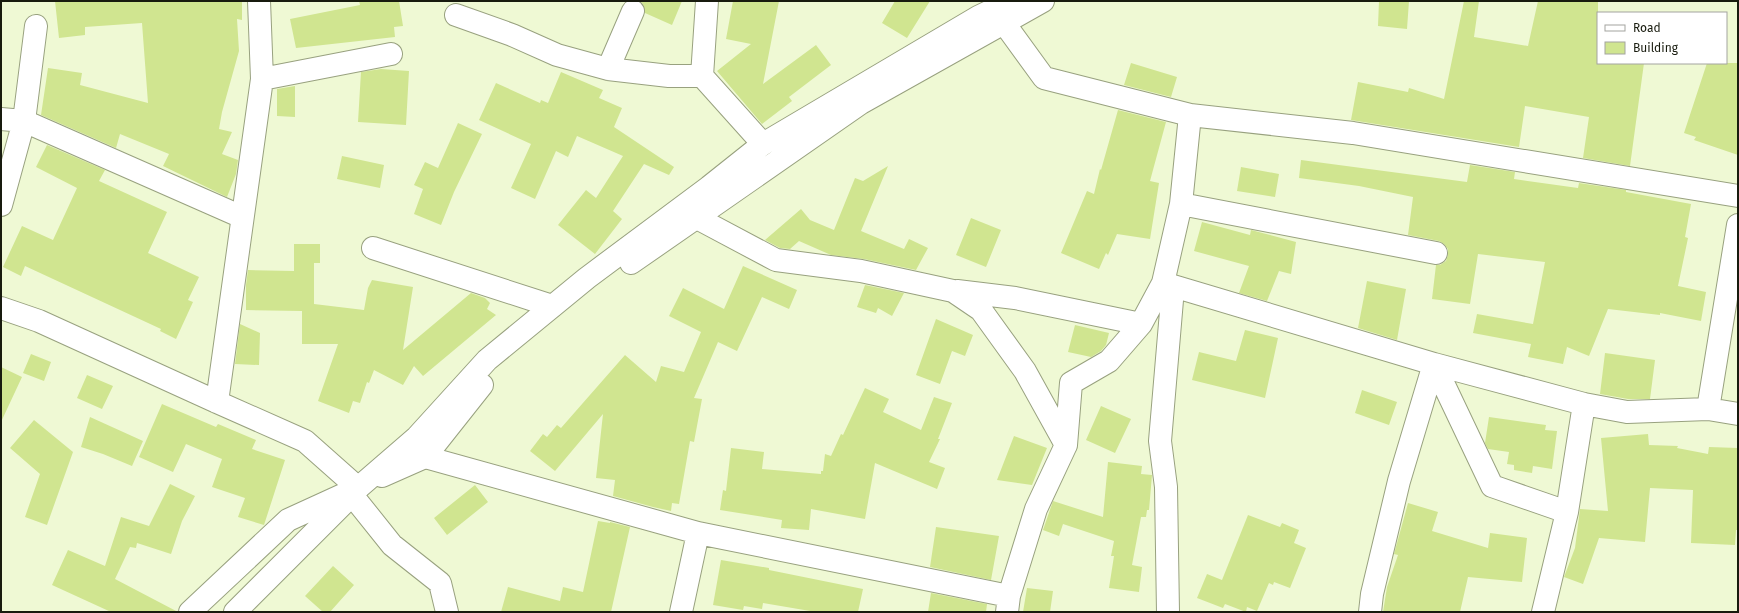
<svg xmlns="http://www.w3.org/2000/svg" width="1739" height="613" viewBox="0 0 1739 613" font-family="'Fira Sans',sans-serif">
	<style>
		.building { fill: #d0e590 }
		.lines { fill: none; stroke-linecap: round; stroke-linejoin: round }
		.minor-casing { stroke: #98a17f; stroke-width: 24 }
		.primary-casing { stroke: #98a17f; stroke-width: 24 }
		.minor { stroke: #fff; stroke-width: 22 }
		.primary { stroke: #fff; stroke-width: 22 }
	</style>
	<rect width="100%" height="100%" fill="#eff9d4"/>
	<!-- building -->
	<path class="building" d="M 55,1 L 242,1 L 242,20 L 237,19 L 239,51 L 222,112 L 219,129 L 232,132 L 222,154 L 238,160 L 236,174 L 227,197 L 163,166 L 169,154 L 120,134 L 116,148 L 41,115 L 48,68 L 82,73 L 80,85 L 148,103 L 142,23 L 85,27 L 85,35 L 59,38 Z
		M 359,1 L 399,1 L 403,26 L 394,27 L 395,37 L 296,48 L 290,19 L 360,5 Z
		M 640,1 L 682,1 L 672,25 L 645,13 L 643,4 Z
		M 733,1 L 779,1 L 763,84 L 816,45 L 831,65 L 789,97 L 792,101 L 762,124 L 717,71 L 751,44 L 726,39 Z
		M 895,1 L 930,1 L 907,38 L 882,23 Z
		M 1379,1 L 1409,1 L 1407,29 L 1378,26 Z
		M 1464,1 L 1479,1 L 1474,37 L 1528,46 L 1538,1 L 1598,1 L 1598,63 L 1644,63 L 1630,166 L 1583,158 L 1589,117 L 1525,106 L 1519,147 L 1351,120 L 1358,82 L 1408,92 L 1409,88 L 1444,99 Z
		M 1131,63 L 1177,77 L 1171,97 L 1124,85 Z
		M 1707,63 L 1738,63 L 1738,155 L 1694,140 L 1696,137 L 1684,133 Z
		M 381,69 L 409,71 L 406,125 L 358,122 L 361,72 Z
		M 561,72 L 603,90 L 599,98 L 622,108 L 614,127 L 674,167 L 669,175 L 644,164 L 613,211 L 622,219 L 595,254 L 558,225 L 586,190 L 596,198 L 623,156 L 577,136 L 568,157 L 556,151 L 535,199 L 511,188 L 531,144 L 479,120 L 496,83 L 540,103 L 541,100 L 548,103 Z
		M 295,86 L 295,117 L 277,116 L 277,89 Z
		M 1118,110 L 1166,122 L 1150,181 L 1159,183 L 1150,239 L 1117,234 L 1108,255 L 1106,253 L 1099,269 L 1061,253 L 1087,191 L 1094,194 L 1100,169 L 1101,170 Z
		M 458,123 L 482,134 L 454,192 L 441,225 L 414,214 L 423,189 L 414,185 L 425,162 L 438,168 Z
		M 47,145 L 105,170 L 99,181 L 167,212 L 148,253 L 199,277 L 188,300 L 193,302 L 176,339 L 160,331 L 161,329 L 25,266 L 21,276 L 3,267 L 22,226 L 53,240 L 77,188 L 36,167 Z
		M 342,156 L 384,165 L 380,188 L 337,179 Z
		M 1301,160 L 1467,182 L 1470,165 L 1515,172 L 1514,179 L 1578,188 L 1579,183 L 1626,190 L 1626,192 L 1691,204 L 1685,237 L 1688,238 L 1678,286 L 1706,292 L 1701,321 L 1660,313 L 1660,315 L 1608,309 L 1589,356 L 1567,347 L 1563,364 L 1528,357 L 1531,344 L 1473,333 L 1477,314 L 1533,324 L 1545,262 L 1478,254 L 1470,304 L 1432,299 L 1436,265 L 1440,265 L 1446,261 L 1448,255 L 1448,249 L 1444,244 L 1439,241 L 1408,235 L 1413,197 L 1359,186 L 1299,178 Z
		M 888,166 L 861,231 L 904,249 L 909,239 L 928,248 L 916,270 L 864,259 L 831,255 L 799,241 L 790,249 L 780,248 L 765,240 L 801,209 L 810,220 L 834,230 L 855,178 L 863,181 Z
		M 1241,167 L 1279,174 L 1275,197 L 1237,191 Z
		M 971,218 L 1001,230 L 986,267 L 956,255 Z
		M 1202,222 L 1250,235 L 1251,230 L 1296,242 L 1291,274 L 1279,271 L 1267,301 L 1239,293 L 1249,266 L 1194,251 Z
		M 294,244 L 320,244 L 320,263 L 314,263 L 314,304 L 364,310 L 368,288 L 372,280 L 413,287 L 403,350 L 471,293 L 485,298 L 490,303 L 487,309 L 496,315 L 423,376 L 414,366 L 403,385 L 374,370 L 369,383 L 367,382 L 360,403 L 353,401 L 349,413 L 318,401 L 338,344 L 302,344 L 302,311 L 246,310 L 246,285 L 248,270 L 294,271 Z
		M 743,266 L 797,290 L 789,309 L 762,297 L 737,351 L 718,342 L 694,398 L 702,399 L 694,442 L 690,441 L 679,504 L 672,503 L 671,511 L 653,507 L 613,496 L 615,480 L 596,478 L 603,414 L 555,471 L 530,451 L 543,434 L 547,437 L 557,425 L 561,428 L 625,355 L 656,382 L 661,366 L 684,372 L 701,332 L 669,316 L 683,288 L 724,309 Z
		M 1367,281 L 1406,289 L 1397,340 L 1358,328 Z
		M 865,285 L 904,293 L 892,316 L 878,308 L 876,313 L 857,307 Z
		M 936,319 L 973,335 L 965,356 L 952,351 L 940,384 L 916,375 Z
		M 240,324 L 260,333 L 259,365 L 235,364 Z
		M 1075,325 L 1109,333 L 1106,345 L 1101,351 L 1091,357 L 1068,352 Z
		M 1245,330 L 1278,338 L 1265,398 L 1192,380 L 1199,352 L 1236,361 Z
		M 1605,353 L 1655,360 L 1650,399 L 1628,399 L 1600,394 Z
		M 31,354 L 51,362 L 44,381 L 23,373 Z
		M 1,367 L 22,377 L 1,422 Z
		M 87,375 L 113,386 L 102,409 L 77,398 Z
		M 865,388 L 889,399 L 883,412 L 921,430 L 934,397 L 952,403 L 938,439 L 940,439 L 929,462 L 945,468 L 937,489 L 875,463 L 865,519 L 811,509 L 809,530 L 781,528 L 782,520 L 720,510 L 723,490 L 726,491 L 731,448 L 764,452 L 762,469 L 821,474 L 821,471 L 823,471 L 825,454 L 831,456 L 841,434 L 843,435 Z
		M 1362,390 L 1397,402 L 1389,425 L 1355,413 Z
		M 162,404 L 216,427 L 218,424 L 256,440 L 252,449 L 285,460 L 264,525 L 238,517 L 245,498 L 212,487 L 222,459 L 186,444 L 173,472 L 139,457 Z
		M 1101,406 L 1131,419 L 1115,453 L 1086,440 Z
		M 90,417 L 143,441 L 132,466 L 103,454 L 81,447 Z
		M 1489,417 L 1546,425 L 1545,430 L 1557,431 L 1552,469 L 1533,466 L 1532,473 L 1514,470 L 1514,465 L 1507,464 L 1509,452 L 1488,449 L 1485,443 Z
		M 34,420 L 73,452 L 47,525 L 25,517 L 40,474 L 10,448 Z
		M 1648,434 L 1649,445 L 1678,446 L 1677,448 L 1708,454 L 1709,447 L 1738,448 L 1738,530 L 1736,530 L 1735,545 L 1691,543 L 1693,490 L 1650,488 L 1645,542 L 1599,538 L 1583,584 L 1564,577 L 1575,548 L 1580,509 L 1608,511 L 1601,438 Z
		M 1014,436 L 1047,448 L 1032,485 L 997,480 Z
		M 1108,462 L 1142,466 L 1141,474 L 1152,475 L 1149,510 L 1147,510 L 1146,517 L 1141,517 L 1132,565 L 1142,567 L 1139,592 L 1109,588 L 1114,556 L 1111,556 L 1114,541 L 1063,524 L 1059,536 L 1043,530 L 1053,501 L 1103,517 Z
		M 170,484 L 195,496 L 182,521 L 171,554 L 137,543 L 136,548 L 130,547 L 115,579 L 178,612 L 111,612 L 52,585 L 68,550 L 105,566 L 121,517 L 149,526 Z
		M 475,485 L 488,502 L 447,535 L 434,518 Z
		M 1408,503 L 1438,512 L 1432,531 L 1488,548 L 1490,533 L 1527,538 L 1522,582 L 1468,577 L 1460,612 L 1383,612 L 1387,587 L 1398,555 L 1394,554 Z
		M 1248,515 L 1280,527 L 1282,523 L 1299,530 L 1294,543 L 1306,548 L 1290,588 L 1274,582 L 1273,585 L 1269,583 L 1257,611 L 1247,607 L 1246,612 L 1225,604 L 1223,608 L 1197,598 L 1207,574 L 1222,580 Z
		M 598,521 L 610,523 L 610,522 L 630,527 L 611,612 L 501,612 L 508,587 L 560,601 L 563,587 L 583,592 Z
		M 936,527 L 999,536 L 991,580 L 930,567 Z
		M 721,560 L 769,568 L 769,570 L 863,589 L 858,612 L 816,612 L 763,603 L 762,609 L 744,606 L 743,610 L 713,605 Z
		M 333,566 L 354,585 L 330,612 L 323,612 L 305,596 Z
		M 1027,588 L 1053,591 L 1050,612 L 1023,612 Z
		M 931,593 L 987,604 L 986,612 L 928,612 Z"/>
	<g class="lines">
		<defs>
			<path id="minor" d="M 707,1 L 702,76 L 763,144
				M 456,15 L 512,35 L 557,55 L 608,69 L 669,76 L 702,76
				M 1004,23 L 1044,78 L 1190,115 L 1353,133 L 1738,196
				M 608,69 L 633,11
				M 262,79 L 391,54
				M 1,119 L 24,121 L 242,217
				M 1181,204 L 1436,253
				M 1,205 L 24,121 L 36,26
				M 697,218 L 776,260 L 861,271 L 953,291 L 981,310 L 1025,371 L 1066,445 L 1036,509 L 1009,596
				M 1738,225 L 1708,409 L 1738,414
				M 373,248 L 552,306
				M 1163,283 L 1434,364 L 1584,404 L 1627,412 L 1708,409
				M 1163,283 L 1172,300 L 1160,441 L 1166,487 L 1168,612
				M 957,291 L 1015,298 L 1141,324
				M 1,308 L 39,321 L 217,402 L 305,441 L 358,488
				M 1434,364 L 1492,486 L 1567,512
				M 217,402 L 262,79 L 259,1
				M 1066,445 L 1071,383 L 1109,361 L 1141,324 L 1163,283 L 1181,204 L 1190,115
				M 425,457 L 698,533 L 1009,596 L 1007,612
				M 352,495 L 392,545 L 440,583 L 447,612
				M 681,612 L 698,533
				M 1370,612 L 1372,594 L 1399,481 L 1434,364
				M 1543,612 L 1567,512 L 1584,404"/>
			<path id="primary" d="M 631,263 L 861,103 L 1043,1
				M 382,476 L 425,457 L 482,385
				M 190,612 L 288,520 L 358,488 L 417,437 L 487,360 L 587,278 L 709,187 L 763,144 L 978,17 L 1011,1
				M 235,612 L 350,497"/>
		</defs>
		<!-- minor casing -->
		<use href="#minor" class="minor-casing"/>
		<!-- primary casing -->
		<use href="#primary" class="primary-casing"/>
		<!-- minor -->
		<use href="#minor" class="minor"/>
		<!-- primary -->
		<use href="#primary" class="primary"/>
	</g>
	<!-- border -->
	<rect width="1739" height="613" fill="none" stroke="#181b0e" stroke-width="4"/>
	<!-- legend -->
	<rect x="1597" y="12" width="130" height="52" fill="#ffffff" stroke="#a3a49f"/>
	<rect x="1605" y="25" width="20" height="6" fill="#ffffff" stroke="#a3a49f"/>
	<text x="1633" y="32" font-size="12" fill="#181b0e">Road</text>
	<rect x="1605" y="42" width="20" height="12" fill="#d0e590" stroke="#a3a49f"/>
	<text x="1633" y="52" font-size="12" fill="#181b0e">Building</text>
</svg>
